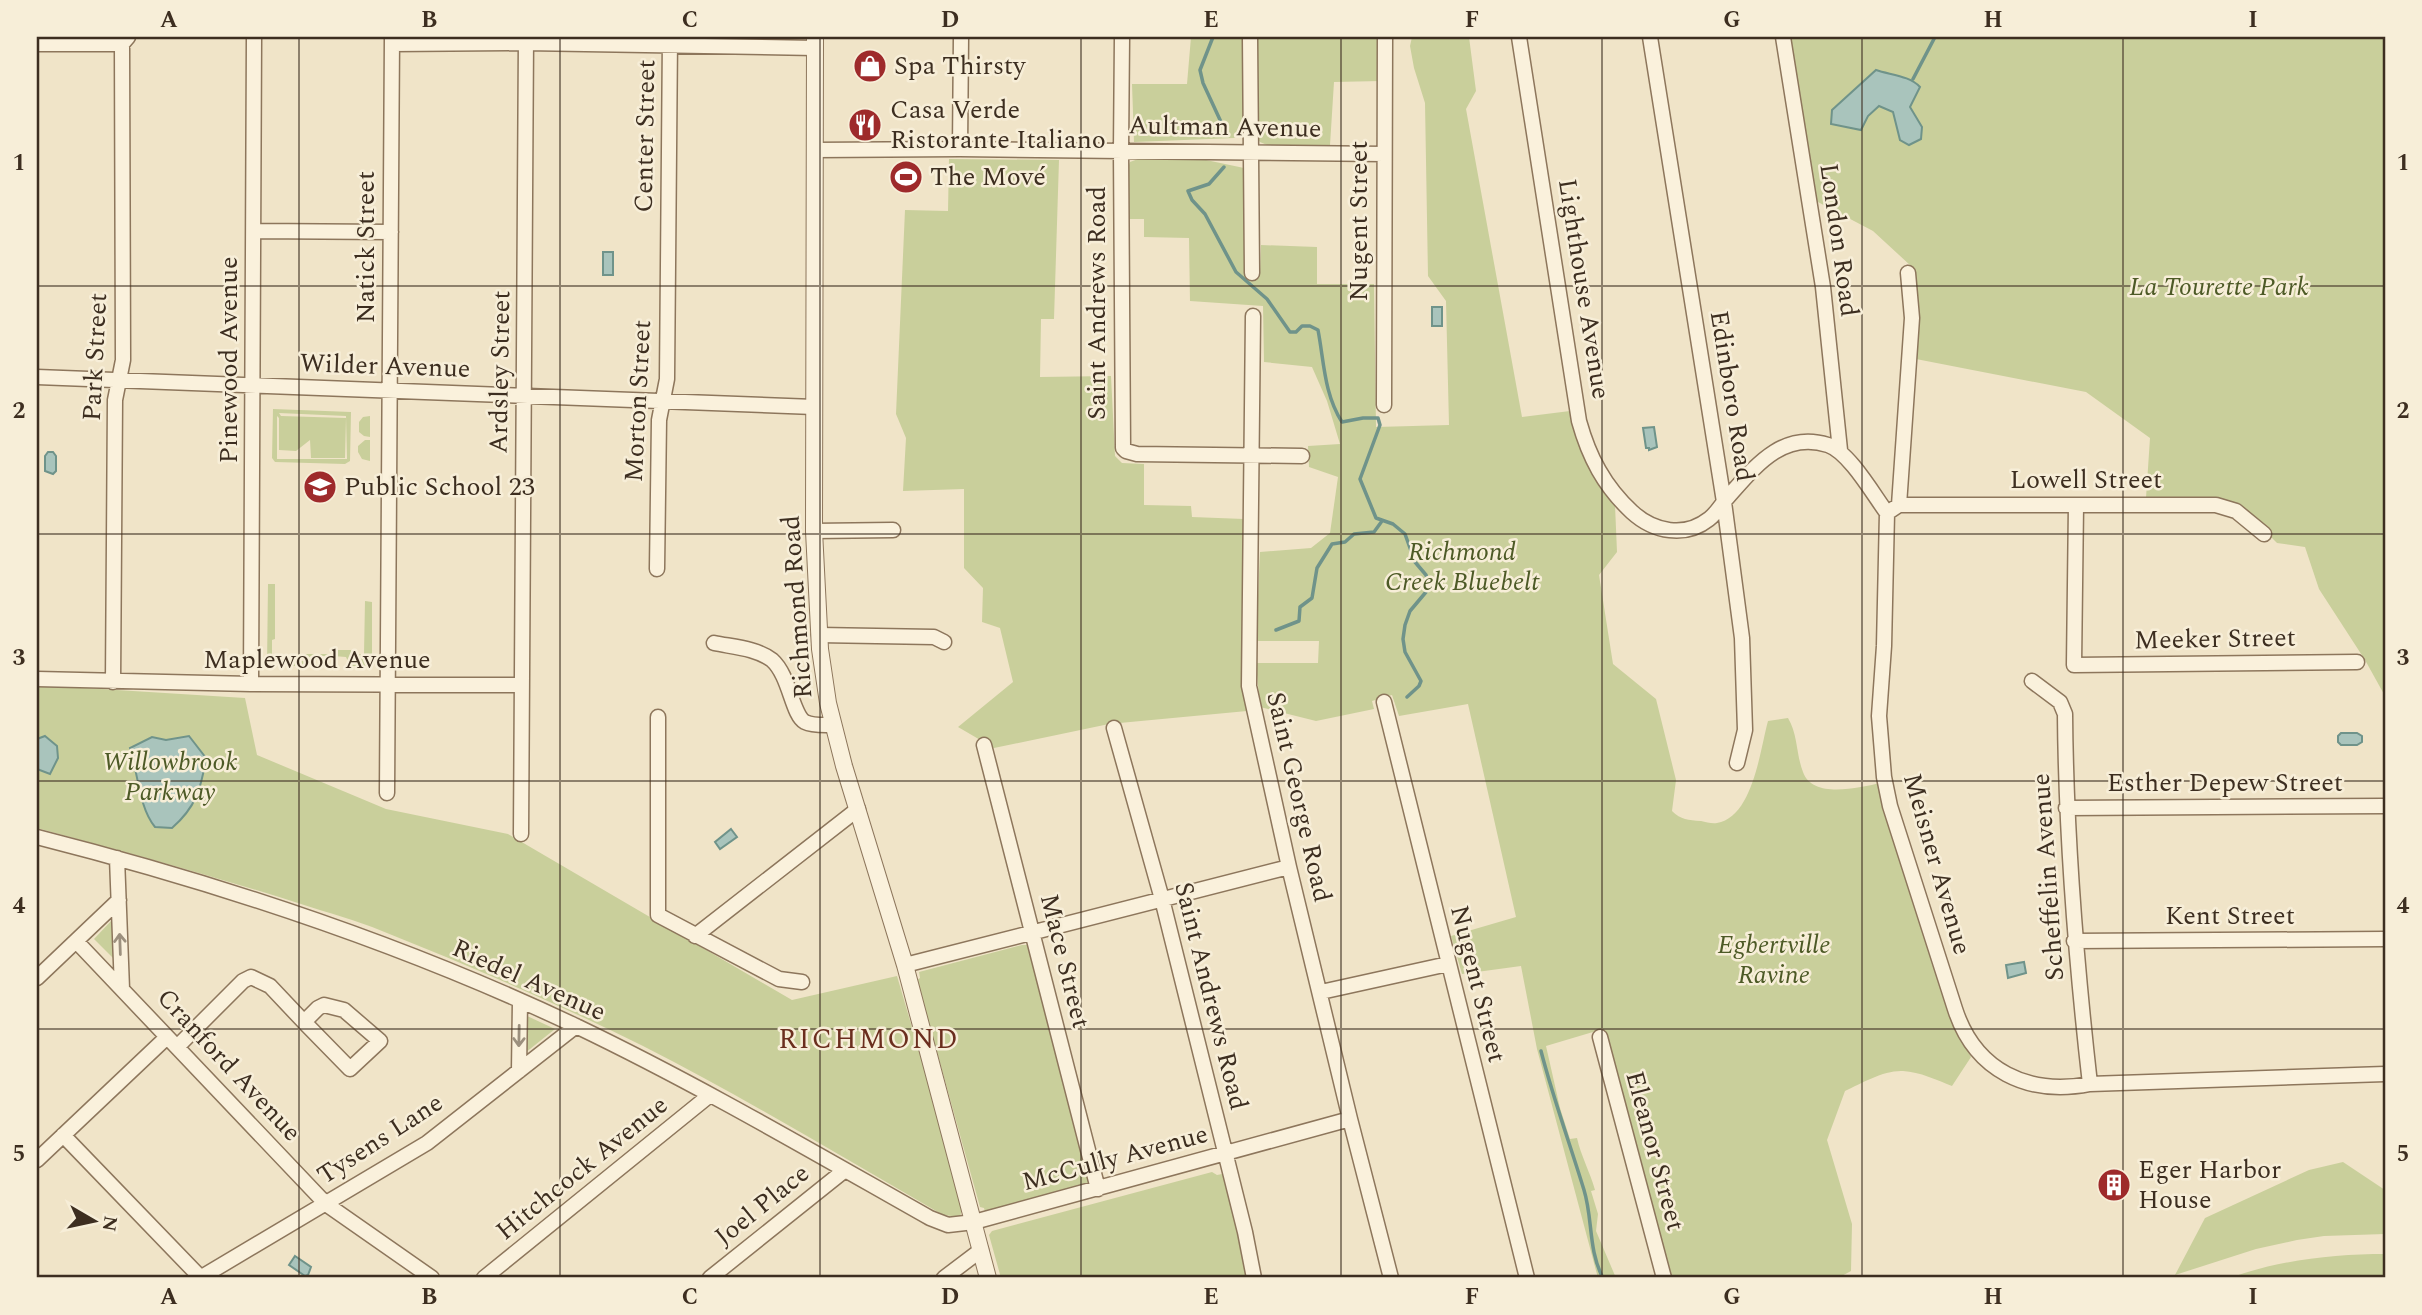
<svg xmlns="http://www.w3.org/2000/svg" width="2422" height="1315" viewBox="0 0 2422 1315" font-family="Spectral,serif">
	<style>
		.green { fill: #c9cf9b; fill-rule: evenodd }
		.water { fill: #a9c4bc; stroke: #6f938a; stroke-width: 2 }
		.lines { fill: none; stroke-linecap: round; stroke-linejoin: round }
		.stream { stroke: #6f938a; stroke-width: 3.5 }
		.minor-casing { stroke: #8d765c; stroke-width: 17 }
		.tertiary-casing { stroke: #8d765c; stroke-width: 18 }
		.minor { stroke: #faf1dc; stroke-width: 14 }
		.tertiary { stroke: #faf1dc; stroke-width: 16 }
		.oneway { stroke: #9c907e }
		.grid { fill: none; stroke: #3d2e20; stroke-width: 2; stroke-opacity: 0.55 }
		.labels { text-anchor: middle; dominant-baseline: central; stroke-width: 5; stroke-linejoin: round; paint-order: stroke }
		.poi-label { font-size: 26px; fill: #3d2e20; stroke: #f7eed8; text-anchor: start }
		.street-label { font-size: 26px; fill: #3d2e20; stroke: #f7eed8 }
		.park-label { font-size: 26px; font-style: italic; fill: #4d5a26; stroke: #f7eed8 }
		.neighbourhood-label { font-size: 28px; letter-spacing: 2px; fill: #6b2e1e; stroke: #f7eed8 }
		.neatline { fill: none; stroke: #3d2e20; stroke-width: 2.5 }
		.grid-label { font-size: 23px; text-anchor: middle; font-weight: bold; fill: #3d2e20 }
	</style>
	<rect width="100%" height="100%" fill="#f0e4c8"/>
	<!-- green -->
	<path class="green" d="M 1191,37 L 1244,37 L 1246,127 L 1243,133 L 1234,138 L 1134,142 L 1132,84 L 1187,84 Z
		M 1256,37 L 1381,37 L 1381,81 L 1334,82 L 1330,145 L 1267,145 L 1260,142 L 1256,137 Z
		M 1412,37 L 1469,37 L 1476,91 L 1466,109 L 1522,417 L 1570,411 L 1584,458 L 1615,505 L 1617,552 L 1599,575 L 1613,664 L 1656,699 L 1676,780 L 1672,811 C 1681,820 1688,820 1701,821 C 1706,822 1712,824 1717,823 C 1753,817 1760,750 1768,721 L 1788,718 C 1798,735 1796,754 1803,772 C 1813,800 1860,787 1881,783 C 1894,847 1913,907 1935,968 C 1946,999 1955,1029 1971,1057 L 1952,1086 C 1937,1080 1920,1072 1903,1071 C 1884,1070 1862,1083 1845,1091 L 1827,1140 L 1852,1224 L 1851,1271 L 1838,1278 L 1670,1278 L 1603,1029 L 1546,1046 L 1560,1108 L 1570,1139 L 1577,1138 C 1581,1156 1590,1172 1595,1190 L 1591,1191 L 1598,1214 L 1596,1231 L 1616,1278 L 1598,1278 L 1537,1049 L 1521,966 L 1462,974 L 1451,936 L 1516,917 L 1468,704 L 1399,716 L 1392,695 L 1372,701 L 1374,709 L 1316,721 L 1260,707 L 1256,663 L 1318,663 L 1319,641 L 1256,641 L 1260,552 L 1311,548 L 1330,533 L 1338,477 L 1309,467 L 1308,446 L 1340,444 L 1327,401 L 1312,367 L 1264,362 L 1263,306 L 1190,301 L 1189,238 L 1144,237 L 1144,219 L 1128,219 L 1127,171 L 1130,162 L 1138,159 L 1206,160 L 1244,168 L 1246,276 L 1260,275 L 1261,245 L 1317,247 L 1317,284 L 1374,284 L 1376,427 L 1449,425 L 1446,301 L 1428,276 L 1425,103 L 1414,68 L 1410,46 Z
		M 1791,37 L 2385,37 L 2385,696 L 2365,660 L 2319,589 L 2305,547 L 2277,543 L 2245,511 L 2146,498 L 2150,438 L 2086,392 L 1916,359 L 1919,305 L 1911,266 L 1873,231 L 1816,201 Z
		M 949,159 L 1059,160 L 1054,319 L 1041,319 L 1040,377 L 1111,376 L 1115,456 L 1122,463 L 1144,464 L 1144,505 L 1191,506 L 1192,517 L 1244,519 L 1242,642 L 1247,711 L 1109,724 L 994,748 L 958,727 L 1013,682 L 1000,628 L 982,622 L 983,588 L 964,568 L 964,489 L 903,491 L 906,438 L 896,414 L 905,210 L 948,211 Z
		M 273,409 L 351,412 L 350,461 L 345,464 L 275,462 L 272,458 ZM 279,413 L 346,416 L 347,459 L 277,459 L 277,416 L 279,418 L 279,450 L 296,451 L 310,440 L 311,458 L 345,458 L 346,418 L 281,416 Z
		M 370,416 L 370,437 L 364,436 L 359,432 L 359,422 L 363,417 Z
		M 365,440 L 370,440 L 370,461 L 362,459 L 358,452 L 358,446 Z
		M 268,584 L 275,584 L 275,639 L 272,640 L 272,666 L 267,666 Z
		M 365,601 L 372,602 L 372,666 L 350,666 L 346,657 L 333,656 L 334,650 L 351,650 L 351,654 L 364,654 Z
		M 291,654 L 329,654 L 329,659 L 324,656 L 315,656 L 313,659 L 311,656 L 307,659 L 301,659 L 297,656 L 294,659 L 297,664 L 301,661 L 308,661 L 311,665 L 315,662 L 316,664 L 325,664 L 325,666 L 291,666 Z
		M 37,685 L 245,698 L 257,755 L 386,809 L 508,834 L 792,1000 L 897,976 L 943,1133 L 962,1209 L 960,1217 L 943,1215 C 844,1158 745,1098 643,1046 C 558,1004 470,966 382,931 C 356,920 328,913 301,904 C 214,876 125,852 37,828 Z
		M 113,919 L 115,960 L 94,939 Z
		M 1022,945 L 1030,945 L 1090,1180 L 1088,1184 L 985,1212 L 984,1208 L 980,1207 L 917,980 L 920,978 L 919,972 Z
		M 525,1015 L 555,1029 L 525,1053 Z
		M 2343,1162 L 2385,1190 L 2385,1234 L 2324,1236 L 2297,1240 L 2256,1249 L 2175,1275 L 2205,1218 L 2309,1170 Z
		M 1212,1172 L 1217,1175 L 1222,1174 L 1226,1182 L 1249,1278 L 1001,1278 L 989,1235 L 992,1231 Z
		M 2385,1254 L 2385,1278 L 2230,1278 C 2278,1260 2334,1254 2385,1254 Z"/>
	<!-- water -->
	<path class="water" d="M 1876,70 C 1891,75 1910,76 1920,87 L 1910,107 L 1922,127 L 1921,139 L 1909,145 L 1900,140 L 1893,112 L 1879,106 L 1868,116 L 1861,130 L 1831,124 L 1832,110 Z
		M 603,252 L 613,252 L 613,275 L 603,275 Z
		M 1432,307 L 1442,307 L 1442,326 L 1432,326 Z
		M 1654,427 L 1657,447 L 1649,450 L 1649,448 L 1646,448 L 1643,428 Z
		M 48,452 L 53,452 L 56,456 L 56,471 L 53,474 L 45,471 L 45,456 Z
		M 2341,733 L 2357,733 L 2362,736 L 2362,742 L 2357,745 L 2341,745 L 2338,742 L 2338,736 Z
		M 45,736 L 57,746 L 58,758 L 50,774 L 37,769 L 37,739 Z
		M 189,736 L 206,758 C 201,789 196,807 172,828 L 155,827 C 139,808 138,773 130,748 L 152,737 L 166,740 Z
		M 731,829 L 737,837 L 720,849 L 715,842 Z
		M 2024,962 L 2026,973 L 2008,978 L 2006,965 Z
		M 295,1256 L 311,1267 L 308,1275 L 305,1276 L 289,1265 Z"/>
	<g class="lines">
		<!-- stream -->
		<path class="stream" d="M 1213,37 L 1200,70 L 1203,83 L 1227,135
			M 1913,79 L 1935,37
			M 1224,167 L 1209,184 L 1188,191 L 1192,200 L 1205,214 L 1236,272 L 1267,299 L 1290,332 L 1296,332 L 1302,326 L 1310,326 L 1318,330 C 1324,361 1324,394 1342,422 L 1363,418 L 1378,418 L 1380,425 L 1360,479 L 1376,518 L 1393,524 L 1405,534 L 1415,562 L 1426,575 L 1428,582 L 1426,592 L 1410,611 L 1405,625 L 1403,639 L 1405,652 L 1421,681 L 1419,686 L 1407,697
			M 1276,630 L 1299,621 L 1300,607 L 1312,598 L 1317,568 L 1332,544 L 1345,542 L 1354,534 L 1374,532 L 1382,521
			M 1541,1051 C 1553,1098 1570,1144 1584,1190 C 1593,1219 1588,1250 1603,1278"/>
		<defs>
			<path id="minor" d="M 1122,37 L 1121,150 L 1123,448 L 1126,451 L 1137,454 L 1302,456
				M 1250,37 L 1252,273
				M 1519,37 L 1579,421 C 1589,457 1604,486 1632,512 C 1654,532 1685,538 1709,519 C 1717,513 1721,505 1727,498 C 1754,468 1782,430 1828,445 C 1849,452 1873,494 1887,513
				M 1650,37 L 1724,502 L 1742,638 L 1745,730 L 1737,763
				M 1783,37 L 1823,287 L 1840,450
				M 37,44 L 122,44
				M 392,44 L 526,43 L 815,48
				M 960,149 L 961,37
				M 815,150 L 960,149 L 1384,154
				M 254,231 L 391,232
				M 1908,273 L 1912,318 L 1899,505 L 1887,513 L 1884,646 L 1879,716 L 1884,777 L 1890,806 L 1955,1009 C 1975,1071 2028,1096 2090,1084 L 2385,1074
				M 1253,316 L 1249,686 L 1289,867 L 1350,1119 L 1391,1278
				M 37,377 L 814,407
				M 1384,405 L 1385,37
				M 1899,505 L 2216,505 L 2236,511 L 2264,534
				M 2076,505 L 2074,665 L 2357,662
				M 814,531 L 893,530
				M 657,569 L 659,420 L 667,379 L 670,37
				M 819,635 L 934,637 L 944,642
				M 714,643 C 733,647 756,648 772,660 C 790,676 792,715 805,722 C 813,726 824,725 833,725
				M 37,679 L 251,684 L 521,685
				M 2032,681 L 2060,702 L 2065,714 C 2066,838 2076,961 2090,1084
				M 113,682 L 115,400 L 123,360 L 122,44 L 128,37
				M 251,684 L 254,37
				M 1384,702 L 1527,1278
				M 658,717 L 658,915 L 779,979 L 802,982
				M 1114,728 L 1162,899 L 1245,1232 L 1254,1278
				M 984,745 L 1098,1189
				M 387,793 L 392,37
				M 2066,808 L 2385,806
				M 521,834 L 526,37
				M 37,837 C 222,884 403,944 576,1026 C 697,1084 813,1152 930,1218 L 948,1225 L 974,1222 L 1350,1119
				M 117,858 L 122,989
				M 695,936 L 858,809
				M 76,941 L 326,1204 L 432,1278
				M 2074,941 L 2385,939
				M 905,965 L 1289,867
				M 37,978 L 119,900
				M 1321,992 L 1448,964
				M 324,1005 L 344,1010 L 380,1041 L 350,1069 L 304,1022 L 318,1008 Z
				M 1600,1037 L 1664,1278
				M 177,1047 L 243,981 L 251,977 L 270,986 L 304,1022
				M 519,1071 L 520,1001
				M 63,1135 L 201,1278
				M 37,1160 L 167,1037
				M 200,1278 L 427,1143 L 576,1026
				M 484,1278 L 710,1095
				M 710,1278 L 845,1170
				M 944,1278 L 981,1250"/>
			<path id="tertiary" d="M 815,37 L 814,531 L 820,649 L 828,703 L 844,766 L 905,965 L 988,1278"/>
		</defs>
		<!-- minor casing -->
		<use href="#minor" class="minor-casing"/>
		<!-- tertiary casing -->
		<use href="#tertiary" class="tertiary-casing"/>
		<!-- minor -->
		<use href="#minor" class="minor"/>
		<!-- tertiary -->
		<use href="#tertiary" class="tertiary"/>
	</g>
	<!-- one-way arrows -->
	<defs><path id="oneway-shaft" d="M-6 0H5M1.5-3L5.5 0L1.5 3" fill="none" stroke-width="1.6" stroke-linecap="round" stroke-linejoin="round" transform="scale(1.75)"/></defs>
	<g class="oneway">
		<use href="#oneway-shaft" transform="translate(120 944) rotate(-92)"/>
		<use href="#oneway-shaft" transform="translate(519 1036) rotate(91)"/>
	</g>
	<!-- grid -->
	<path class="grid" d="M 299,37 L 299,1278M 560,37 L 560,1278M 820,37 L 820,1278M 1081,37 L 1081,1278M 1341,37 L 1341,1278M 1602,37 L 1602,1278M 1862,37 L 1862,1278M 2123,37 L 2123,1278M 37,286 L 2385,286M 37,534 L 2385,534M 37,781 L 2385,781M 37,1029 L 2385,1029"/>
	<!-- icons -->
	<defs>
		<symbol id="shop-disc" viewBox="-11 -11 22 22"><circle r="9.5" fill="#9e2a2b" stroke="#f7eed8"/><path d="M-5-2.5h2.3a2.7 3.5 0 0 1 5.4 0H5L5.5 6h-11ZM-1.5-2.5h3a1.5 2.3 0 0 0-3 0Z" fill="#fff"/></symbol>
		<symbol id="restaurant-disc" viewBox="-11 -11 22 22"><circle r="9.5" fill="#9e2a2b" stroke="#f7eed8"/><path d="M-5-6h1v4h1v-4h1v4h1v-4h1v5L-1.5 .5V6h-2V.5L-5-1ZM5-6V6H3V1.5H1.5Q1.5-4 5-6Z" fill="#fff"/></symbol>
		<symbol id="stadium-disc" viewBox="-11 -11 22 22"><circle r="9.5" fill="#9e2a2b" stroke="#f7eed8"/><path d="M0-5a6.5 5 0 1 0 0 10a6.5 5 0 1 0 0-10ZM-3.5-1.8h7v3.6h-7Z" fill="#fff"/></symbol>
		<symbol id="school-disc" viewBox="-11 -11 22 22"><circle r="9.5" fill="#9e2a2b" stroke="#f7eed8"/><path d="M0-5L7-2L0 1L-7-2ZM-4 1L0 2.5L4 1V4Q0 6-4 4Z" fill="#fff"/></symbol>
		<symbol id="building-disc" viewBox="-11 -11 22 22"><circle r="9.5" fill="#9e2a2b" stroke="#f7eed8"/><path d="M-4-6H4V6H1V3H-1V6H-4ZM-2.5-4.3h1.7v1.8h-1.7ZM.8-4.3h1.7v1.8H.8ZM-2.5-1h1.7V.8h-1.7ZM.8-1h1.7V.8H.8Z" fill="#fff"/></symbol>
	</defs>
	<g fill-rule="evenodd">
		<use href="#shop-disc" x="851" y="47" width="38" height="38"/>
		<use href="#restaurant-disc" x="846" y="106" width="38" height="38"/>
		<use href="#stadium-disc" x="887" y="158" width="38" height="38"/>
		<use href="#school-disc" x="301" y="468" width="38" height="38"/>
		<use href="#building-disc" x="2095" y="1166" width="38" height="38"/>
	</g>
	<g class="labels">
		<!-- poi labels -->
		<g class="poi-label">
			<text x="894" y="66">Spa Thirsty</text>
			<text x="890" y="110">Casa Verde<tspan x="890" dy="30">Ristorante Italiano</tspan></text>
			<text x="930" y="177">The Mové</text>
			<text x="344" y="487">Public School 23</text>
			<text x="2138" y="1170">Eger Harbor<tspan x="2138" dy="30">House</tspan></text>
		</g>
		<!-- street labels -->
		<g class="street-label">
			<text transform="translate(1225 127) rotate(1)">Aultman Avenue</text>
			<text transform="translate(645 136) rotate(-89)">Center Street</text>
			<text transform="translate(1359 221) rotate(-90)">Nugent Street</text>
			<text transform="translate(1839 240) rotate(82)">London Road</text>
			<text transform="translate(366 247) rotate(-90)">Natick Street</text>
			<text transform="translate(1584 289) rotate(81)">Lighthouse Avenue</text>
			<text transform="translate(1097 303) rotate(-90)">Saint Andrews Road</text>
			<text transform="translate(95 357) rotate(-87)">Park Street</text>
			<text transform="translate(229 360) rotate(-90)">Pinewood Avenue</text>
			<text transform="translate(385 366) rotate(2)">Wilder Avenue</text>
			<text transform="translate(500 372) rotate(-89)">Ardsley Street</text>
			<text transform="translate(1732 396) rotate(81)">Edinboro Road</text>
			<text transform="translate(638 401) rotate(-87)">Morton Street</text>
			<text x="2086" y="480">Lowell Street</text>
			<text transform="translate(797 607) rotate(-94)">Richmond Road</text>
			<text transform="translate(2215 639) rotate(-1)">Meeker Street</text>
			<text x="317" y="660">Maplewood Avenue</text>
			<text x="2225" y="783">Esther Depew Street</text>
			<text transform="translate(1299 797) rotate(77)">Saint George Road</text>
			<text transform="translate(1937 864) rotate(74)">Meisner Avenue</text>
			<text transform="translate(2048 877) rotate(-94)">Scheffelin Avenue</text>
			<text x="2230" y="916">Kent Street</text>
			<text transform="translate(1065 961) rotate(76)">Mace Street</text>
			<text transform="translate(529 980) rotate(24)">Riedel Avenue</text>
			<text transform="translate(1478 984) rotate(76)">Nugent Street</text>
			<text transform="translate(1211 996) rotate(76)">Saint Andrews Road</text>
			<text transform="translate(229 1065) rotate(47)">Cranford Avenue</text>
			<text transform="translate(380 1139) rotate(-33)">Tysens Lane</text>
			<text transform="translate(1655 1151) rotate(75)">Eleanor Street</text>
			<text transform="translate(1115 1158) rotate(-15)">McCully Avenue</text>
			<text transform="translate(582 1168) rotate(-39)">Hitchcock Avenue</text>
			<text transform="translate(762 1205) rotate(-39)">Joel Place</text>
		</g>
		<!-- park labels -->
		<g class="park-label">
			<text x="2219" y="287">La Tourette Park</text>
			<text x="1462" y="552">Richmond<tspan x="1462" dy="30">Creek Bluebelt</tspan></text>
			<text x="170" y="762">Willowbrook<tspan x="170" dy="30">Parkway</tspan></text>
			<text x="1774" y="945">Egbertville<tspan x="1774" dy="30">Ravine</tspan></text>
		</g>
		<!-- neighbourhood labels -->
		<g class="neighbourhood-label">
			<text x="869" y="1039">RICHMOND</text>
		</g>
	</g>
	<!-- border -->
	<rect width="2422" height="1315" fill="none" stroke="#f7eed8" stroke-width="77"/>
	<!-- north arrow -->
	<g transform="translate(94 1221) rotate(99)" stroke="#f7eed8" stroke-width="5" paint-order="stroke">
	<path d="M0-5L12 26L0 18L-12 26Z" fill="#3d2e20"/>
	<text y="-10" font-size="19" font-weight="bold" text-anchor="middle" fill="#3d2e20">N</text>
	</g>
	<rect x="38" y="38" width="2346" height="1238" class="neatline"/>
	<g class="grid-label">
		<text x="169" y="27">A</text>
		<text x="429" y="27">B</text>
		<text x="690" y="27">C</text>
		<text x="950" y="27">D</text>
		<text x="1211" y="27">E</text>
		<text x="1472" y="27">F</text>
		<text x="1732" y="27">G</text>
		<text x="1993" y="27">H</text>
		<text x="2253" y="27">I</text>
		<text x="19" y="170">1</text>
		<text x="2403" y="170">1</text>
		<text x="19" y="418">2</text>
		<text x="2403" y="418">2</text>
		<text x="19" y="665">3</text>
		<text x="2403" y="665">3</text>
		<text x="19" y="913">4</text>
		<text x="2403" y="913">4</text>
		<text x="19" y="1161">5</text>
		<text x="2403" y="1161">5</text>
		<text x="169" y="1304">A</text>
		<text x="429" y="1304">B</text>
		<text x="690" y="1304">C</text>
		<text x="950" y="1304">D</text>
		<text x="1211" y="1304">E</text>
		<text x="1472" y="1304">F</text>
		<text x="1732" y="1304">G</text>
		<text x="1993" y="1304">H</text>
		<text x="2253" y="1304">I</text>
	</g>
</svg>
